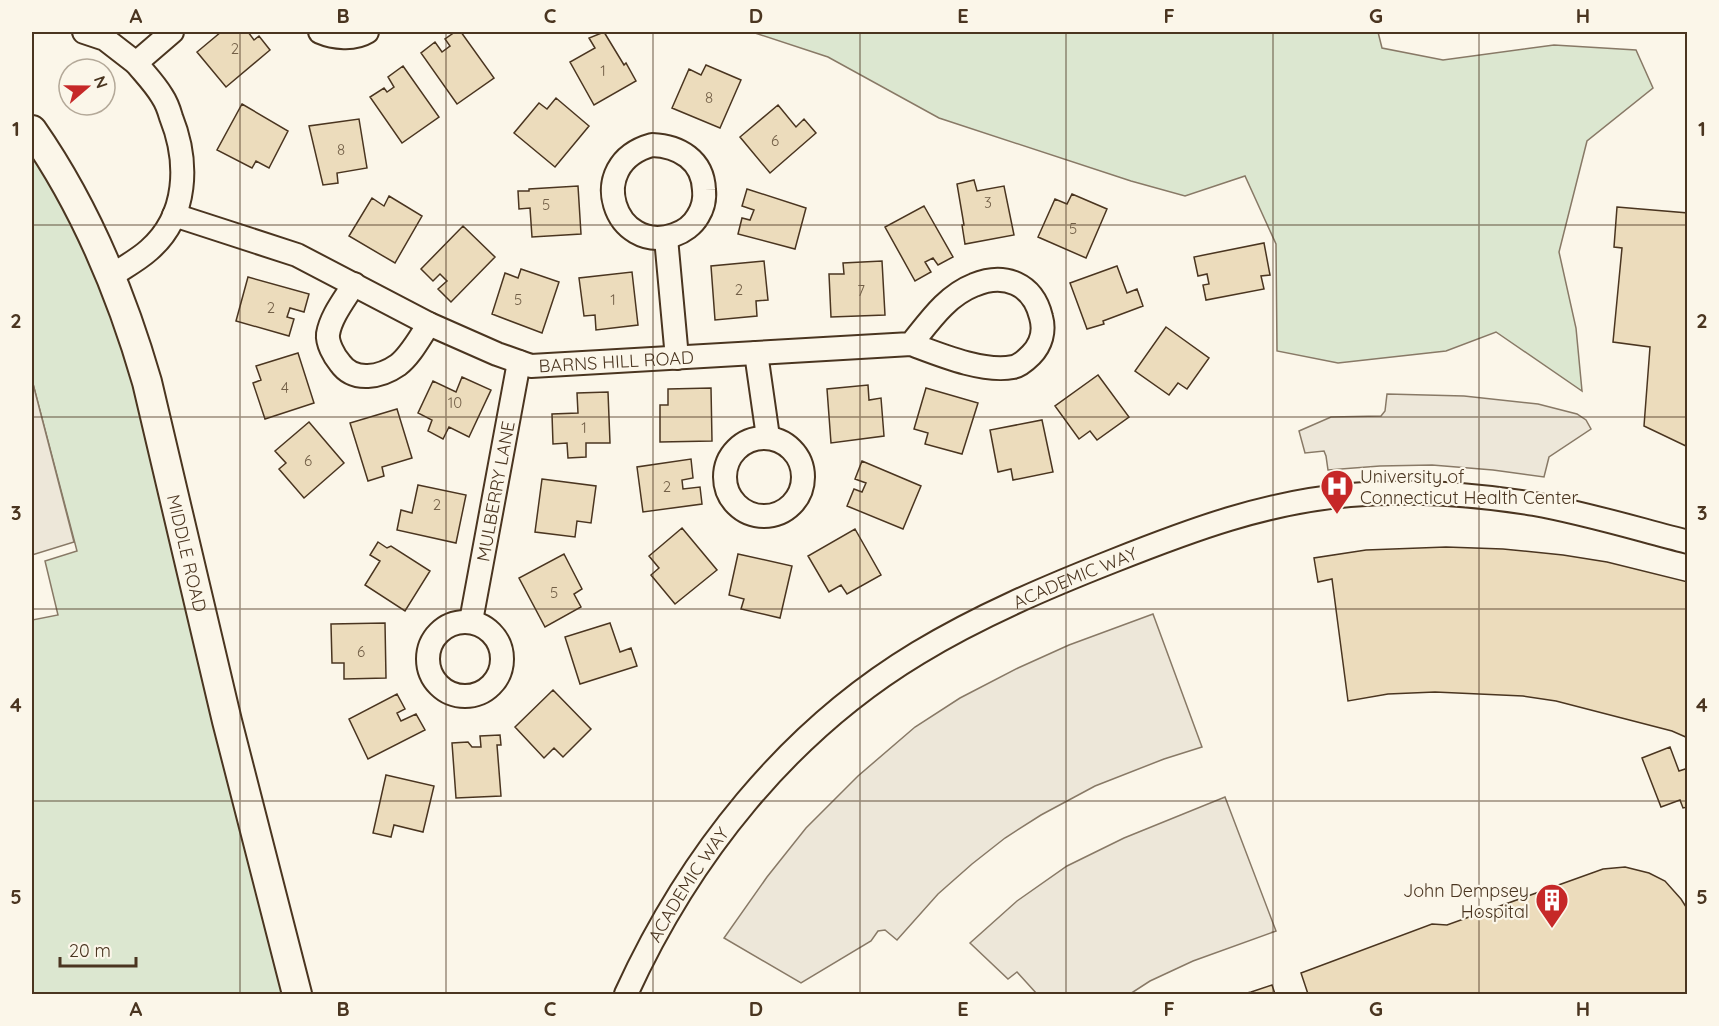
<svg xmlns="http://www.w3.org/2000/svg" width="1719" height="1026" viewBox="0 0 1719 1026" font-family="Quicksand,sans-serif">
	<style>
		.green { fill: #dce7d0; stroke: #887966; stroke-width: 1.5 }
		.parking { fill: #ede7d9; stroke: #887966; stroke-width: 1.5 }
		.building { fill: #ecdcbc; stroke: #4a3520; stroke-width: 1.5 }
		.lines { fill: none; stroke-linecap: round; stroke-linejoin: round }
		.minor-casing { stroke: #4a3520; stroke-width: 26 }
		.tertiary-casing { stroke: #4a3520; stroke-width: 32 }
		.minor { stroke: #fbf6e9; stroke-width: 22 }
		.tertiary { stroke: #fbf6e9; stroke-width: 28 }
		.grid { fill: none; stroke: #4a3520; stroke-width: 1.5; stroke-opacity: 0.55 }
		.labels { text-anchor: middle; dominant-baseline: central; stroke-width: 4.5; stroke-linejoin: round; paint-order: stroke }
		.number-label { font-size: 15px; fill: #725f47 }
		.street-label { font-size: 18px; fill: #4a3520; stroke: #fbf6e9 }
		.poi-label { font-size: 18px; fill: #4a3520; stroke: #fbf6e9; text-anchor: start }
		.neatline { fill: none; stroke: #4a3520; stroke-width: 2 }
		.grid-label { font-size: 20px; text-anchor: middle; font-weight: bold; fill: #4a3520 }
	</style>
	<rect width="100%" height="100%" fill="#fbf6e9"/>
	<!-- green -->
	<path class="green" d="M 752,32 L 1378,32 L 1382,48 L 1443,60 L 1554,45 L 1636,50 L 1653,88 L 1587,141 L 1559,252 L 1576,328 L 1582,391 L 1496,332 L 1446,351 L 1338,363 L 1277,351 L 1276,244 L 1245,176 L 1185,196 L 1131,181 L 939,118 L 828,57 Z
		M 32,130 L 111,276 L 297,994 L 32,994 L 32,620 L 58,615 L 45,561 L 77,551 L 32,380 Z"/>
	<!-- parking -->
	<path class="parking" d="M 32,380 L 74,542 L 32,555 Z
		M 1387,394 L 1464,396 L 1538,404 L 1577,414 L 1586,420 L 1591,429 L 1549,457 L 1544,477 L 1493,470 L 1432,465 L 1380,466 L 1328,470 L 1326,456 L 1324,451 L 1305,453 L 1299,431 L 1331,417 L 1381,416 L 1385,411 Z
		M 1153,614 L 1202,747 L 1164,759 L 1095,786 L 1041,815 L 1005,838 L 972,864 L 938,894 L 897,940 L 885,930 L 878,931 L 871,941 L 801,983 L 724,938 L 767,877 L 806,828 L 858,776 L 915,727 L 960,698 L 1018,668 L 1069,645 Z
		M 1225,797 L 1276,931 L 1193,961 L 1150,981 L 1130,994 L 1037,994 L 1017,972 L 1008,979 L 970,943 L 1017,901 L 1067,866 L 1124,838 Z"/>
	<!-- building -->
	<path class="building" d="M 221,32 L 249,32 L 248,32 L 254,40 L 259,36 L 270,50 L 226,87 L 197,52 Z
		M 455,32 L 461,32 L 494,78 L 457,104 L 421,53 L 435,42 L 442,52 L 450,46 L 445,39 Z
		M 604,32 L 624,65 L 626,63 L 636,81 L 594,105 L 570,62 L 595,48 L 589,38 Z
		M 706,65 L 741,80 L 720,128 L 672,108 L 689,69 L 701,75 Z
		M 403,66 L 439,117 L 402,143 L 370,97 L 384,88 L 387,92 L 394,87 L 388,77 Z
		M 556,98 L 589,126 L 555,167 L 514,133 L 539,103 L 547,109 Z
		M 242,104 L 288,131 L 269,168 L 256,161 L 252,168 L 217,150 Z
		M 778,105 L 796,127 L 804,119 L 816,133 L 770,173 L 740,137 Z
		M 359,119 L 367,168 L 337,173 L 338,183 L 323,185 L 309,126 Z
		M 974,180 L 977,191 L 1004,186 L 1014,235 L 965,244 L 962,225 L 964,225 L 957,184 Z
		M 578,186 L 581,234 L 532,237 L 530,208 L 519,209 L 518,191 L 529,191 L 529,189 Z
		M 747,189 L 806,208 L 795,249 L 738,234 L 742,218 L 750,220 L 754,210 L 742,206 Z
		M 1072,194 L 1107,209 L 1086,258 L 1038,237 L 1055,199 L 1067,204 Z
		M 389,196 L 422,216 L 395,263 L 349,236 L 372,198 L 384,206 Z
		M 924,206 L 953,257 L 938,265 L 933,258 L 925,262 L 931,272 L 915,281 L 885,227 Z
		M 1617,207 L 1688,213 L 1688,447 L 1644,426 L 1650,347 L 1613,342 L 1622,248 L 1614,247 Z
		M 463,226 L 495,257 L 451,302 L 438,289 L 447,281 L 440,274 L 433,281 L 421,269 Z
		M 1264,243 L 1270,275 L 1261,276 L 1264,289 L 1206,300 L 1203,285 L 1209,284 L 1207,274 L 1198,276 L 1194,257 Z
		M 764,261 L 768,300 L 756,301 L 757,316 L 715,320 L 711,266 Z
		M 882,261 L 885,315 L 831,317 L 829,274 L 844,274 L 843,263 Z
		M 1117,266 L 1127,293 L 1137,289 L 1143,306 L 1103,321 L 1104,324 L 1087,329 L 1070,283 Z
		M 521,269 L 559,282 L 542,333 L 492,314 L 505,273 L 518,278 Z
		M 632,272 L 638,325 L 596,330 L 595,315 L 584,316 L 579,278 Z
		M 248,277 L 309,294 L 304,312 L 290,308 L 287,317 L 294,319 L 289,336 L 236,321 Z
		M 1166,327 L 1209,358 L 1187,389 L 1178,383 L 1169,395 L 1135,371 Z
		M 298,353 L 314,403 L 265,419 L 253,383 L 261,380 L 256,366 Z
		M 1098,375 L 1129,417 L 1097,440 L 1090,431 L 1079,439 L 1055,406 Z
		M 462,377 L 491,390 L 469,437 L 449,427 L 443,439 L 428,431 L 432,420 L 418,413 L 433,381 L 456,392 Z
		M 868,385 L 869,400 L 881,398 L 884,436 L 831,443 L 827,389 Z
		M 711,388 L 712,441 L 660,442 L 660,405 L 668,405 L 668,389 Z
		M 926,388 L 978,403 L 962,454 L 925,444 L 928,433 L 914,429 Z
		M 608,392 L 610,443 L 586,443 L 586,457 L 568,458 L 567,443 L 553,444 L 552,414 L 578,413 L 577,393 Z
		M 397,409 L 412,458 L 382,467 L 384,476 L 368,481 L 350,423 Z
		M 1042,420 L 1053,472 L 1013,480 L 1011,469 L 998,472 L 990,430 Z
		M 309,422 L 344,463 L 304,498 L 279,469 L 286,463 L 275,451 Z
		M 691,459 L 693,478 L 682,480 L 683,489 L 700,487 L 702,504 L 643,512 L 637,467 Z
		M 862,461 L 921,486 L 903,529 L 847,506 L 854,489 L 862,492 L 866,483 L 855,479 Z
		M 542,479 L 596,486 L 591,523 L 577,521 L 575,537 L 535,532 Z
		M 418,485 L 466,495 L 456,543 L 397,530 L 401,510 L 412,513 Z
		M 682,528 L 717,570 L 675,604 L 651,575 L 659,568 L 649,556 Z
		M 855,529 L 881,575 L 847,594 L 841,585 L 829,592 L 808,556 Z
		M 378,542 L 387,548 L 391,546 L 430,571 L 405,611 L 365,585 L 380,561 L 370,555 Z
		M 1446,547 L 1503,549 L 1563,555 L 1607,562 L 1688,582 L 1688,738 L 1672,731 L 1556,701 L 1523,696 L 1435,692 L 1388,694 L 1348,701 L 1332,579 L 1318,582 L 1314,558 L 1366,550 Z
		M 564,554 L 582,589 L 574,594 L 581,607 L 545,627 L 519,578 Z
		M 738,554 L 792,566 L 780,618 L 741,609 L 744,599 L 729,595 Z
		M 385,623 L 386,678 L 344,679 L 344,663 L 332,663 L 331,624 Z
		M 610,623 L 620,652 L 631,648 L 637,666 L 580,684 L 565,637 Z
		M 553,690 L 591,729 L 563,757 L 554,748 L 544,758 L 515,727 Z
		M 397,694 L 405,709 L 397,713 L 401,721 L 416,714 L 425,730 L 368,759 L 349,719 Z
		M 500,735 L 501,745 L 497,745 L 501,796 L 456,798 L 452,743 L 468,742 L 472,747 L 481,747 L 480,736 Z
		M 1670,747 L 1679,771 L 1688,768 L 1688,807 L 1683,808 L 1680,800 L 1661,807 L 1642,758 Z
		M 386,775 L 434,786 L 423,832 L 394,825 L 391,837 L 373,833 Z
		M 1625,867 L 1649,873 L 1665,881 L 1681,899 L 1688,910 L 1688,994 L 1308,994 L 1301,973 L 1432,924 L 1447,925 L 1603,869 Z
		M 1272,985 L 1275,994 L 1243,994 L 1251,992 Z"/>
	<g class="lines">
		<defs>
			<g id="minor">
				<path d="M 84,32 L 105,39 L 136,63 L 172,32"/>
				<path d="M 320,32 C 334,38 354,40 367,32"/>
				<path d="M 652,145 C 679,146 703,160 704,190 C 705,199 703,208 698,216 C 693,225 683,232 674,235 C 615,255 583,164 652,145 Z"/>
				<path id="s1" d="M 174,215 L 297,255 L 429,324 L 497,354 L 531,366 L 911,344 C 938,354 983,373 1013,367 C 1019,366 1027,359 1031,355 C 1041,345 1045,331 1041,317 C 1033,284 1005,272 974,285 C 946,296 929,322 911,344"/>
				<path d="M 666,238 L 677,358"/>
				<path d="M 111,276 C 123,268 138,260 149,250 C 188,216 189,162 171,117 C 169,110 166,102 162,96 C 155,84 145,74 136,63"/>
				<path d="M 354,284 C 345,299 331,316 328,334 C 327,343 334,356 340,363 C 354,383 381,377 398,365 C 411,355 420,337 429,324"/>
				<path d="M 756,353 L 768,437"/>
				<circle cx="764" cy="477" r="39"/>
				<path id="s2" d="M 471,621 L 519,362"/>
				<circle cx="465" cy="659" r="37"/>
				<path id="s3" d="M 626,994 C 689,856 787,732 918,653 C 979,616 1047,587 1113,561 C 1191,530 1266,502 1350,495 C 1410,490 1474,494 1534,504 C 1585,513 1637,529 1688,542"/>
			</g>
			<g id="tertiary">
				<path id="s4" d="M 32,130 C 85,206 121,292 147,382 L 227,721 L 297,994"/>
			</g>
		</defs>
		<!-- minor casing -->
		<use href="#minor" class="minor-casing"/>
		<!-- tertiary casing -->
		<use href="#tertiary" class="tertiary-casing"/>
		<!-- minor -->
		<use href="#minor" class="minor"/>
		<!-- tertiary -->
		<use href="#tertiary" class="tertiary"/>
	</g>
	<!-- grid -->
	<path class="grid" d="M 240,32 L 240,994M 446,32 L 446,994M 653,32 L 653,994M 860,32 L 860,994M 1066,32 L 1066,994M 1273,32 L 1273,994M 1479,32 L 1479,994M 32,225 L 1688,225M 32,417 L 1688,417M 32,609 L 1688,609M 32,801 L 1688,801"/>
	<!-- icons -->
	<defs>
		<symbol id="hospital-pin" viewBox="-11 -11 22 30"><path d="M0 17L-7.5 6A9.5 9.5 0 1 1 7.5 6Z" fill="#c62828" stroke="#fbf6e9"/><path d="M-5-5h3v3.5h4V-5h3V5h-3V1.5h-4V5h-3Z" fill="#fff"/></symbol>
		<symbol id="building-pin" viewBox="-11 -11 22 30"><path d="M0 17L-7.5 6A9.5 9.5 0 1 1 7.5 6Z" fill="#c62828" stroke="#fbf6e9"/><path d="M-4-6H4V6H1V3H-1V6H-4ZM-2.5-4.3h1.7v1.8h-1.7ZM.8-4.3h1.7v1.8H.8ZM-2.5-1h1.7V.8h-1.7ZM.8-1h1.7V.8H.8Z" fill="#fff"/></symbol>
	</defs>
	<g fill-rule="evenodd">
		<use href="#hospital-pin" x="1318" y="467" width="38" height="52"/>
		<use href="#building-pin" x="1533" y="881" width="38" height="52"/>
	</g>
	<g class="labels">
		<!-- number labels -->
		<g class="number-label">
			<text x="235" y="48">2</text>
			<text x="603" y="70">1</text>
			<text x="709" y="97">8</text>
			<text x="775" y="140">6</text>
			<text x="341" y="149">8</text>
			<text x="988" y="202">3</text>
			<text x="546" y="204">5</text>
			<text x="1073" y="228">5</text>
			<text x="739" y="289">2</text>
			<text x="861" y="290">7</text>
			<text x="518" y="299">5</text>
			<text x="613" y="299">1</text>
			<text x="271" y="307">2</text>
			<text x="285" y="387">4</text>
			<text x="455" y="402">10</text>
			<text x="584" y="427">1</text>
			<text x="308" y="460">6</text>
			<text x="667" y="486">2</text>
			<text x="437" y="504">2</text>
			<text x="554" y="592">5</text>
			<text x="361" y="651">6</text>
		</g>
		<!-- street labels -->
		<g class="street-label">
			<text stroke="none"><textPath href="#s1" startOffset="474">BARNS HILL ROAD</textPath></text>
			<text stroke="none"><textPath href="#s2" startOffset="132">MULBERRY LANE</textPath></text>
			<text stroke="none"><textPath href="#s4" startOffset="454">MIDDLE ROAD</textPath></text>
			<text stroke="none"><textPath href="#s3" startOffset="630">ACADEMIC WAY</textPath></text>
			<text stroke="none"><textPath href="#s3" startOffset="126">ACADEMIC WAY</textPath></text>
		</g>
		<!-- poi labels -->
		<g class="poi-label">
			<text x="1360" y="476">University of<tspan x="1360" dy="21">Connecticut Health Center</tspan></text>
			<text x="1529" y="890" text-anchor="end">John Dempsey<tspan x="1529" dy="21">Hospital</tspan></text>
		</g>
	</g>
	<!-- border -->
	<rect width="1719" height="1026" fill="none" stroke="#fbf6e9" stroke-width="66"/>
	<!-- north arrow -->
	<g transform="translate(87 87) rotate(70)"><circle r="28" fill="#fbf6e9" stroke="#b4a999" stroke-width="1.5"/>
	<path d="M0-4.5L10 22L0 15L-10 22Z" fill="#c62828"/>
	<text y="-9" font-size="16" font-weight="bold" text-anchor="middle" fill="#4a3520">N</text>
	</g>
	<!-- scale -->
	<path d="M60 957v9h76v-9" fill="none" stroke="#4a3520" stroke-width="3"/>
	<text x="69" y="957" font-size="18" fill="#4a3520" stroke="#fbf6e9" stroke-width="4.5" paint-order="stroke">20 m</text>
	<rect x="33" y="33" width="1653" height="960" class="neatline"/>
	<g class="grid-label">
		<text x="136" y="23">A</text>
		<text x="343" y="23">B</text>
		<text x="550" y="23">C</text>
		<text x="756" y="23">D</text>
		<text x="963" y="23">E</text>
		<text x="1169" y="23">F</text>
		<text x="1376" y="23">G</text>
		<text x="1583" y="23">H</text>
		<text x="16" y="136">1</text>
		<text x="1702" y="136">1</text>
		<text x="16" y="328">2</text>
		<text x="1702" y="328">2</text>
		<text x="16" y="520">3</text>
		<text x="1702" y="520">3</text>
		<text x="16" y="712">4</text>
		<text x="1702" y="712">4</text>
		<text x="16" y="904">5</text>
		<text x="1702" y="904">5</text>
		<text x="136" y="1016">A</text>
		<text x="343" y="1016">B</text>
		<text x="550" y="1016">C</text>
		<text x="756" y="1016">D</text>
		<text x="963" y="1016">E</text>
		<text x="1169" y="1016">F</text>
		<text x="1376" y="1016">G</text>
		<text x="1583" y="1016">H</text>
	</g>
</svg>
